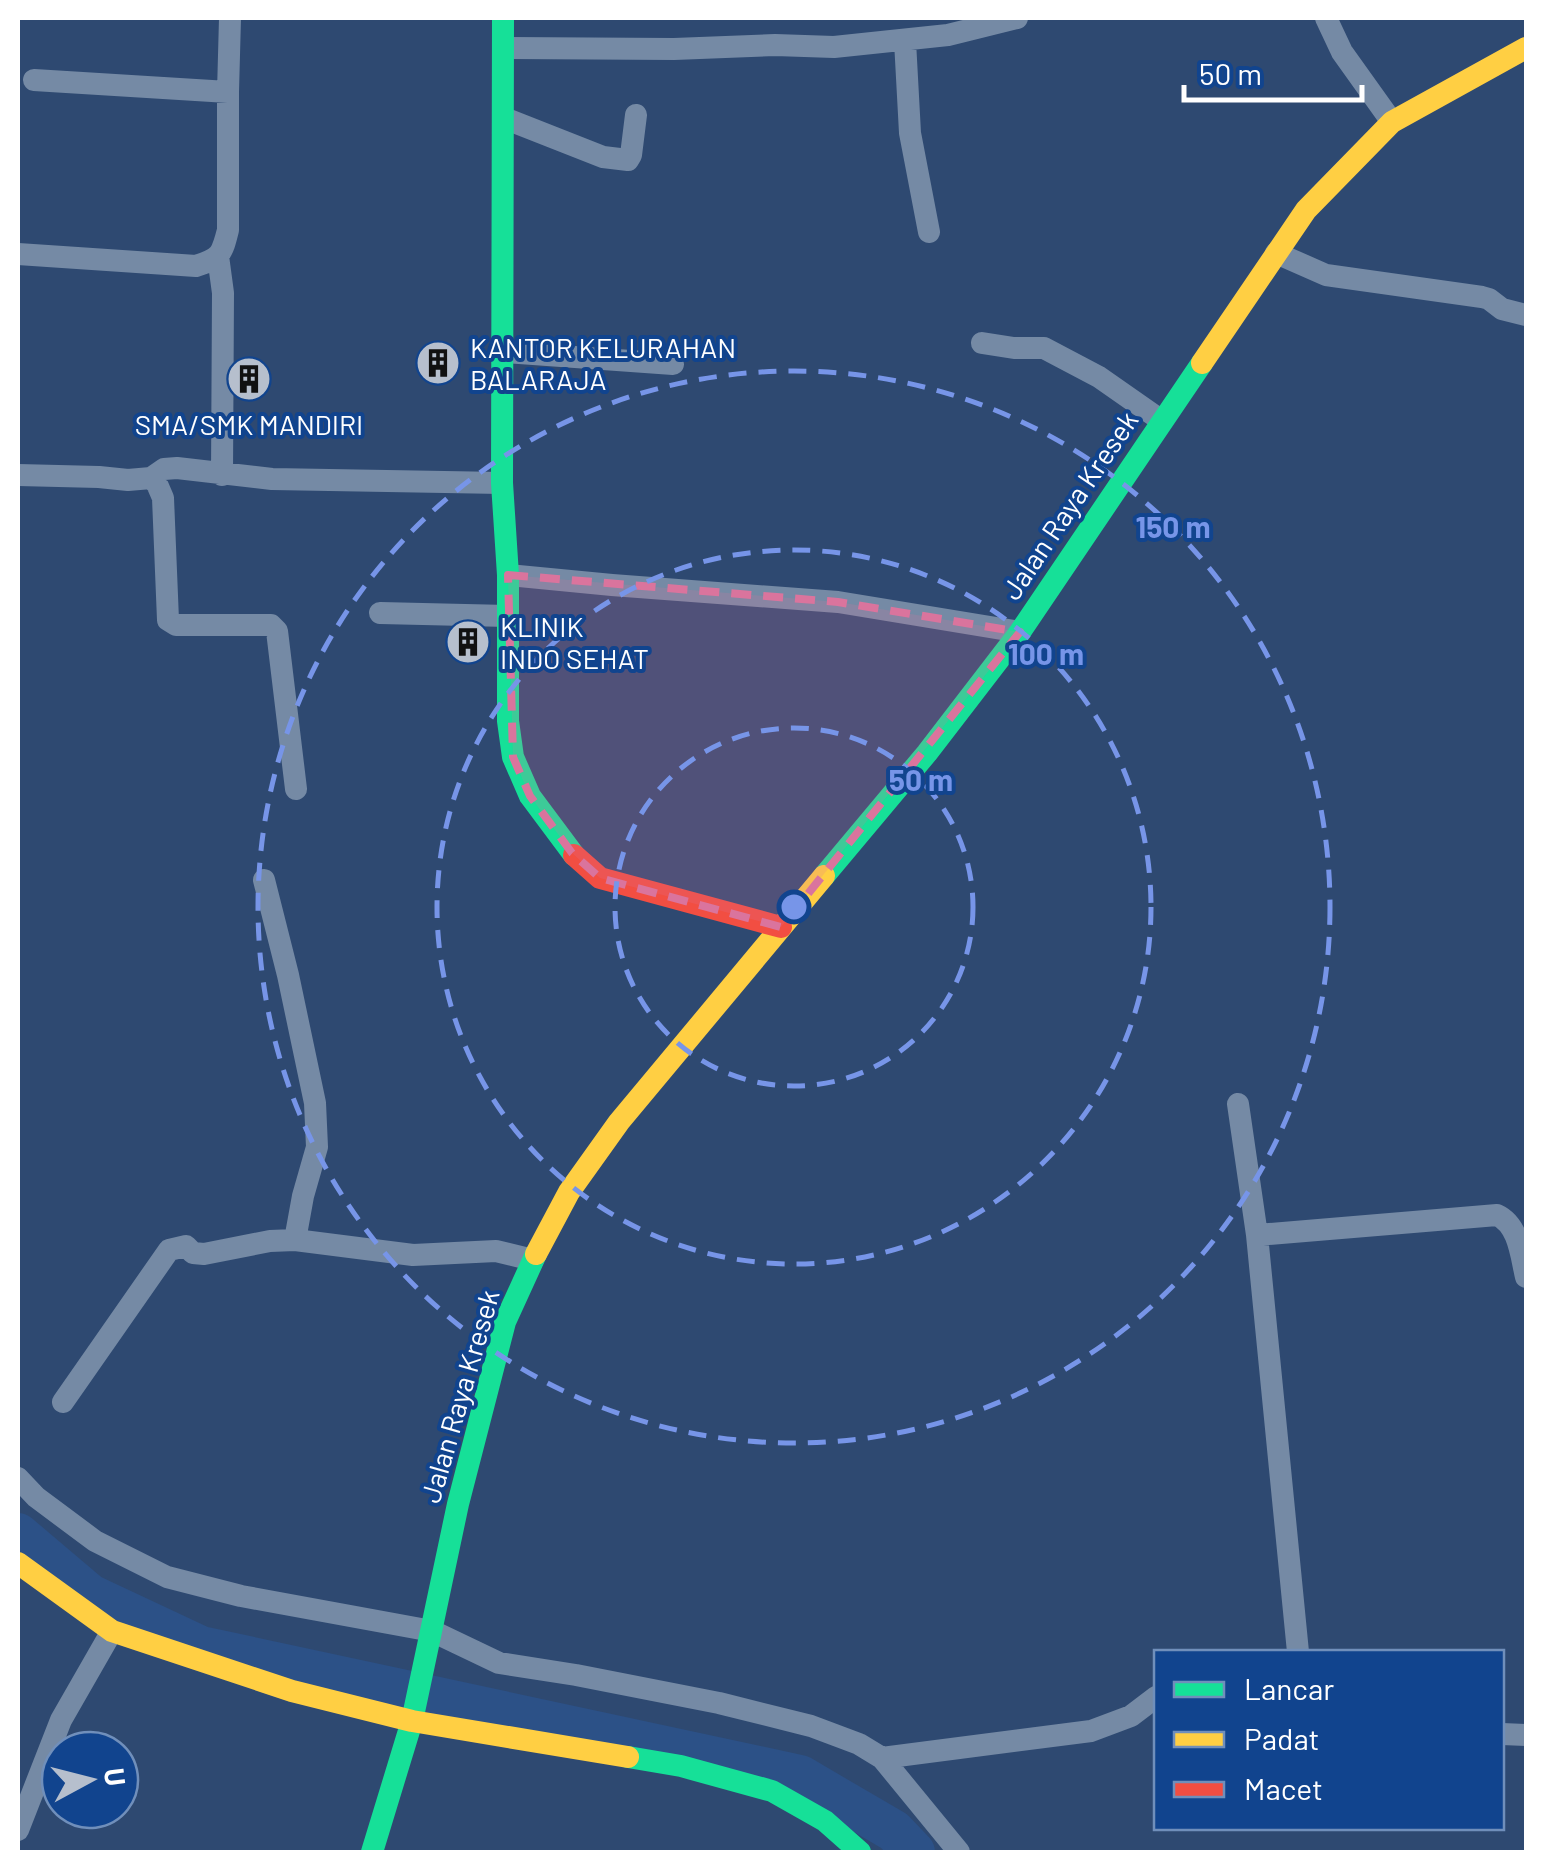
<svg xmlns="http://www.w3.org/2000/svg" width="1544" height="1870" viewBox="0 0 1544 1870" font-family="Barlow,sans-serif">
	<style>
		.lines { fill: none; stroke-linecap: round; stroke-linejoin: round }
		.river { stroke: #2c5187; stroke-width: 42 }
		.street { stroke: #758aa5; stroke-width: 22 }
		.fast { stroke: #16e098; stroke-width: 22 }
		.slow { stroke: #ffcf43; stroke-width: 22 }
		.jam { stroke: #f24e42; stroke-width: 22 }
		.marked { fill: #da749d; fill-opacity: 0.2; stroke: #da749d; stroke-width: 8; stroke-dasharray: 20 12; stroke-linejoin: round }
		.ring { fill: none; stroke: #7795e8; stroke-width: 5; stroke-dasharray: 18 12 }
		.labels { text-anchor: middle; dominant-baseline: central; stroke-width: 8; stroke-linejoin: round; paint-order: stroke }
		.poi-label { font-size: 28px; fill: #fff; stroke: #11448e; text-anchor: start }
		.street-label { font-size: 28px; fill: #fff; stroke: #11448e }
		.centre { fill: #7795e8; stroke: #11448e; stroke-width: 5 }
		.ring-label { font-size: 30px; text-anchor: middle; font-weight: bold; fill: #7795e8; stroke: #11448e; stroke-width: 8; stroke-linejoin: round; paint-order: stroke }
	</style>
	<rect width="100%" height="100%" fill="#2e4971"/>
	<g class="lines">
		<!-- river -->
		<path class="river" d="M 18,1534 L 90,1595 L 201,1647 L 800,1776 L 894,1831 L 914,1852"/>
		<!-- street -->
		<path class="street" d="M 1326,18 L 1342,52 L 1392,122
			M 905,41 L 910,133 L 929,232
			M 504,48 L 674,49 L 775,45 L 834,47 L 948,35 L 1017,18
			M 34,80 L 228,92
			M 504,118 L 603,157 L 628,160 L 631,155 L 636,115
			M 1276,253 L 1326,275 L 1482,297 L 1489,299 L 1502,309 L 1526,315
			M 18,254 L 196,266 C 221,258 222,254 228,230 L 228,92 L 230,18
			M 218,256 L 223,293 L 222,475
			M 982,343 L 1014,348 L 1044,348 L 1099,377 L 1162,421
			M 504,352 L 673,364
			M 18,475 L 99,477 L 128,480 L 151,478 L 157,484 L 163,498 L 168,620 L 176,625 L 271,625 L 277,631 L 296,789
			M 151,478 L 164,469 L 177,468 L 272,479 L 502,483
			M 508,575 L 612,585 L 838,602 L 1020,632
			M 380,613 L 508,616
			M 264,880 L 288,975 L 315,1103 L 317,1147 L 303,1196 L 295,1240
			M 1238,1104 L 1257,1235 L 1298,1652
			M 1257,1235 L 1497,1215 C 1519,1225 1521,1256 1526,1277
			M 63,1402 L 169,1250 L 186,1246 L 193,1253 L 204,1254 L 270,1241 L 295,1240 L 413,1255 L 496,1251 L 533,1260
			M 18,1478 L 36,1497 L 95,1541 L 167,1577 L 241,1596 L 432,1631 L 499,1663 L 576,1675 L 719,1703 L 811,1726 L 859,1744 L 882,1758 L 959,1852
			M 1502,1734 L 1526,1735
			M 882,1758 L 1091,1731 L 1131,1716 L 1156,1697
			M 18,1830 L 61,1720 L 112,1631"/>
		<!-- fast -->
		<path class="fast" d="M 503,18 L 502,483 L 508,575 L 508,721 L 513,757 L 530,796 L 574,855
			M 824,876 L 927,753 L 1020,632 L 1202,363
			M 628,1757 L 681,1766 L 772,1791 L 825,1821 L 860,1852
			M 372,1852 L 412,1721 L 458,1504 L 505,1322 L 536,1254"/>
		<!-- slow -->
		<path class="slow" d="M 1202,363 L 1306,210 L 1392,122 L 1526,48
			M 536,1254 L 569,1192 L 619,1122 L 824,876
			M 18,1563 L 112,1631 L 292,1691 L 412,1721 L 628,1757"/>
		<!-- jam -->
		<path class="jam" d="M 574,855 L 600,878 L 781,927"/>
	</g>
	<!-- marked area -->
	<path class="marked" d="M 508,575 L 838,602 L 1020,632 L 781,927 L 600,878 L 572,853 L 530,796 L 513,757 Z"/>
	<!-- distance rings -->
	<g class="ring">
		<circle cx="794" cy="907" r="179"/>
		<circle cx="794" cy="907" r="357"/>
		<circle cx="794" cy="907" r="536"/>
	</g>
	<!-- icons -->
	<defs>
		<symbol id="building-disc" viewBox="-11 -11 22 22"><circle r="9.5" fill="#b6bfcd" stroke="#11448e"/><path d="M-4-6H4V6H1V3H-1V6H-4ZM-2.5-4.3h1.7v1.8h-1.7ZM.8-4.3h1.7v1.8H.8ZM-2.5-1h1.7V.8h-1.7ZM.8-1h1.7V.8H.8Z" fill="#111"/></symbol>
	</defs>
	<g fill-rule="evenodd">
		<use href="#building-disc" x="413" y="338" width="50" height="50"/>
		<use href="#building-disc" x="224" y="354" width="50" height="50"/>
		<use href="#building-disc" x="443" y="617" width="50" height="50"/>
	</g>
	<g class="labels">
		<!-- poi labels -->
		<g class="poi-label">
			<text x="470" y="347">KANTOR KELURAHAN<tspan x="470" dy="32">BALARAJA</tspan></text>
			<text x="249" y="424" text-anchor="middle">SMA/SMK MANDIRI</text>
			<text x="500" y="626">KLINIK<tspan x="500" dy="32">INDO SEHAT</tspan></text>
		</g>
		<!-- street labels -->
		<g class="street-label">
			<text transform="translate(1069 505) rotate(-56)">Jalan Raya Kresek</text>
			<text transform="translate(459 1396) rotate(-74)">Jalan Raya Kresek</text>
		</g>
	</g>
	<circle cx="794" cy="907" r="15" class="centre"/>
	<g class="ring-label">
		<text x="1173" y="538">150 m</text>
		<text x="1046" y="665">100 m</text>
		<text x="921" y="791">50 m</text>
	</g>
	<!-- border -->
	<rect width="1544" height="1870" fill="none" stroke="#ffffff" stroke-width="40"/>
	<!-- legend -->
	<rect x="1154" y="1650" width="350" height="180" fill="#11448e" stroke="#708fbb" stroke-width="2.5"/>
	<rect x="1174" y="1682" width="50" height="15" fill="#16e098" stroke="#708fbb" stroke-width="2.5"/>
	<text x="1244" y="1700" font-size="30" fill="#ffffff">Lancar</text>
	<rect x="1174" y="1732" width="50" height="15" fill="#ffcf43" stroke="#708fbb" stroke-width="2.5"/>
	<text x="1244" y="1750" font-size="30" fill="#ffffff">Padat</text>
	<rect x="1174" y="1782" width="50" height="15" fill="#f24e42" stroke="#708fbb" stroke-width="2.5"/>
	<text x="1244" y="1800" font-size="30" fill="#ffffff">Macet</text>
	<!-- north arrow -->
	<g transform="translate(90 1780) rotate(83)"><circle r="48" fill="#11448e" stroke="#708fbb" stroke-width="2.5"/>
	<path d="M0-8L18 38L0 25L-18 38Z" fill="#b6bfcd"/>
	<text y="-15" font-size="28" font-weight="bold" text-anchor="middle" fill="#ffffff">U</text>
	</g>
	<!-- scale -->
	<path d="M1184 85v15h178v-15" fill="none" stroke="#ffffff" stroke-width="5"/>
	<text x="1199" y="85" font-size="30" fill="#ffffff" stroke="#11448e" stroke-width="8" paint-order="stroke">50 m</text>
</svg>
